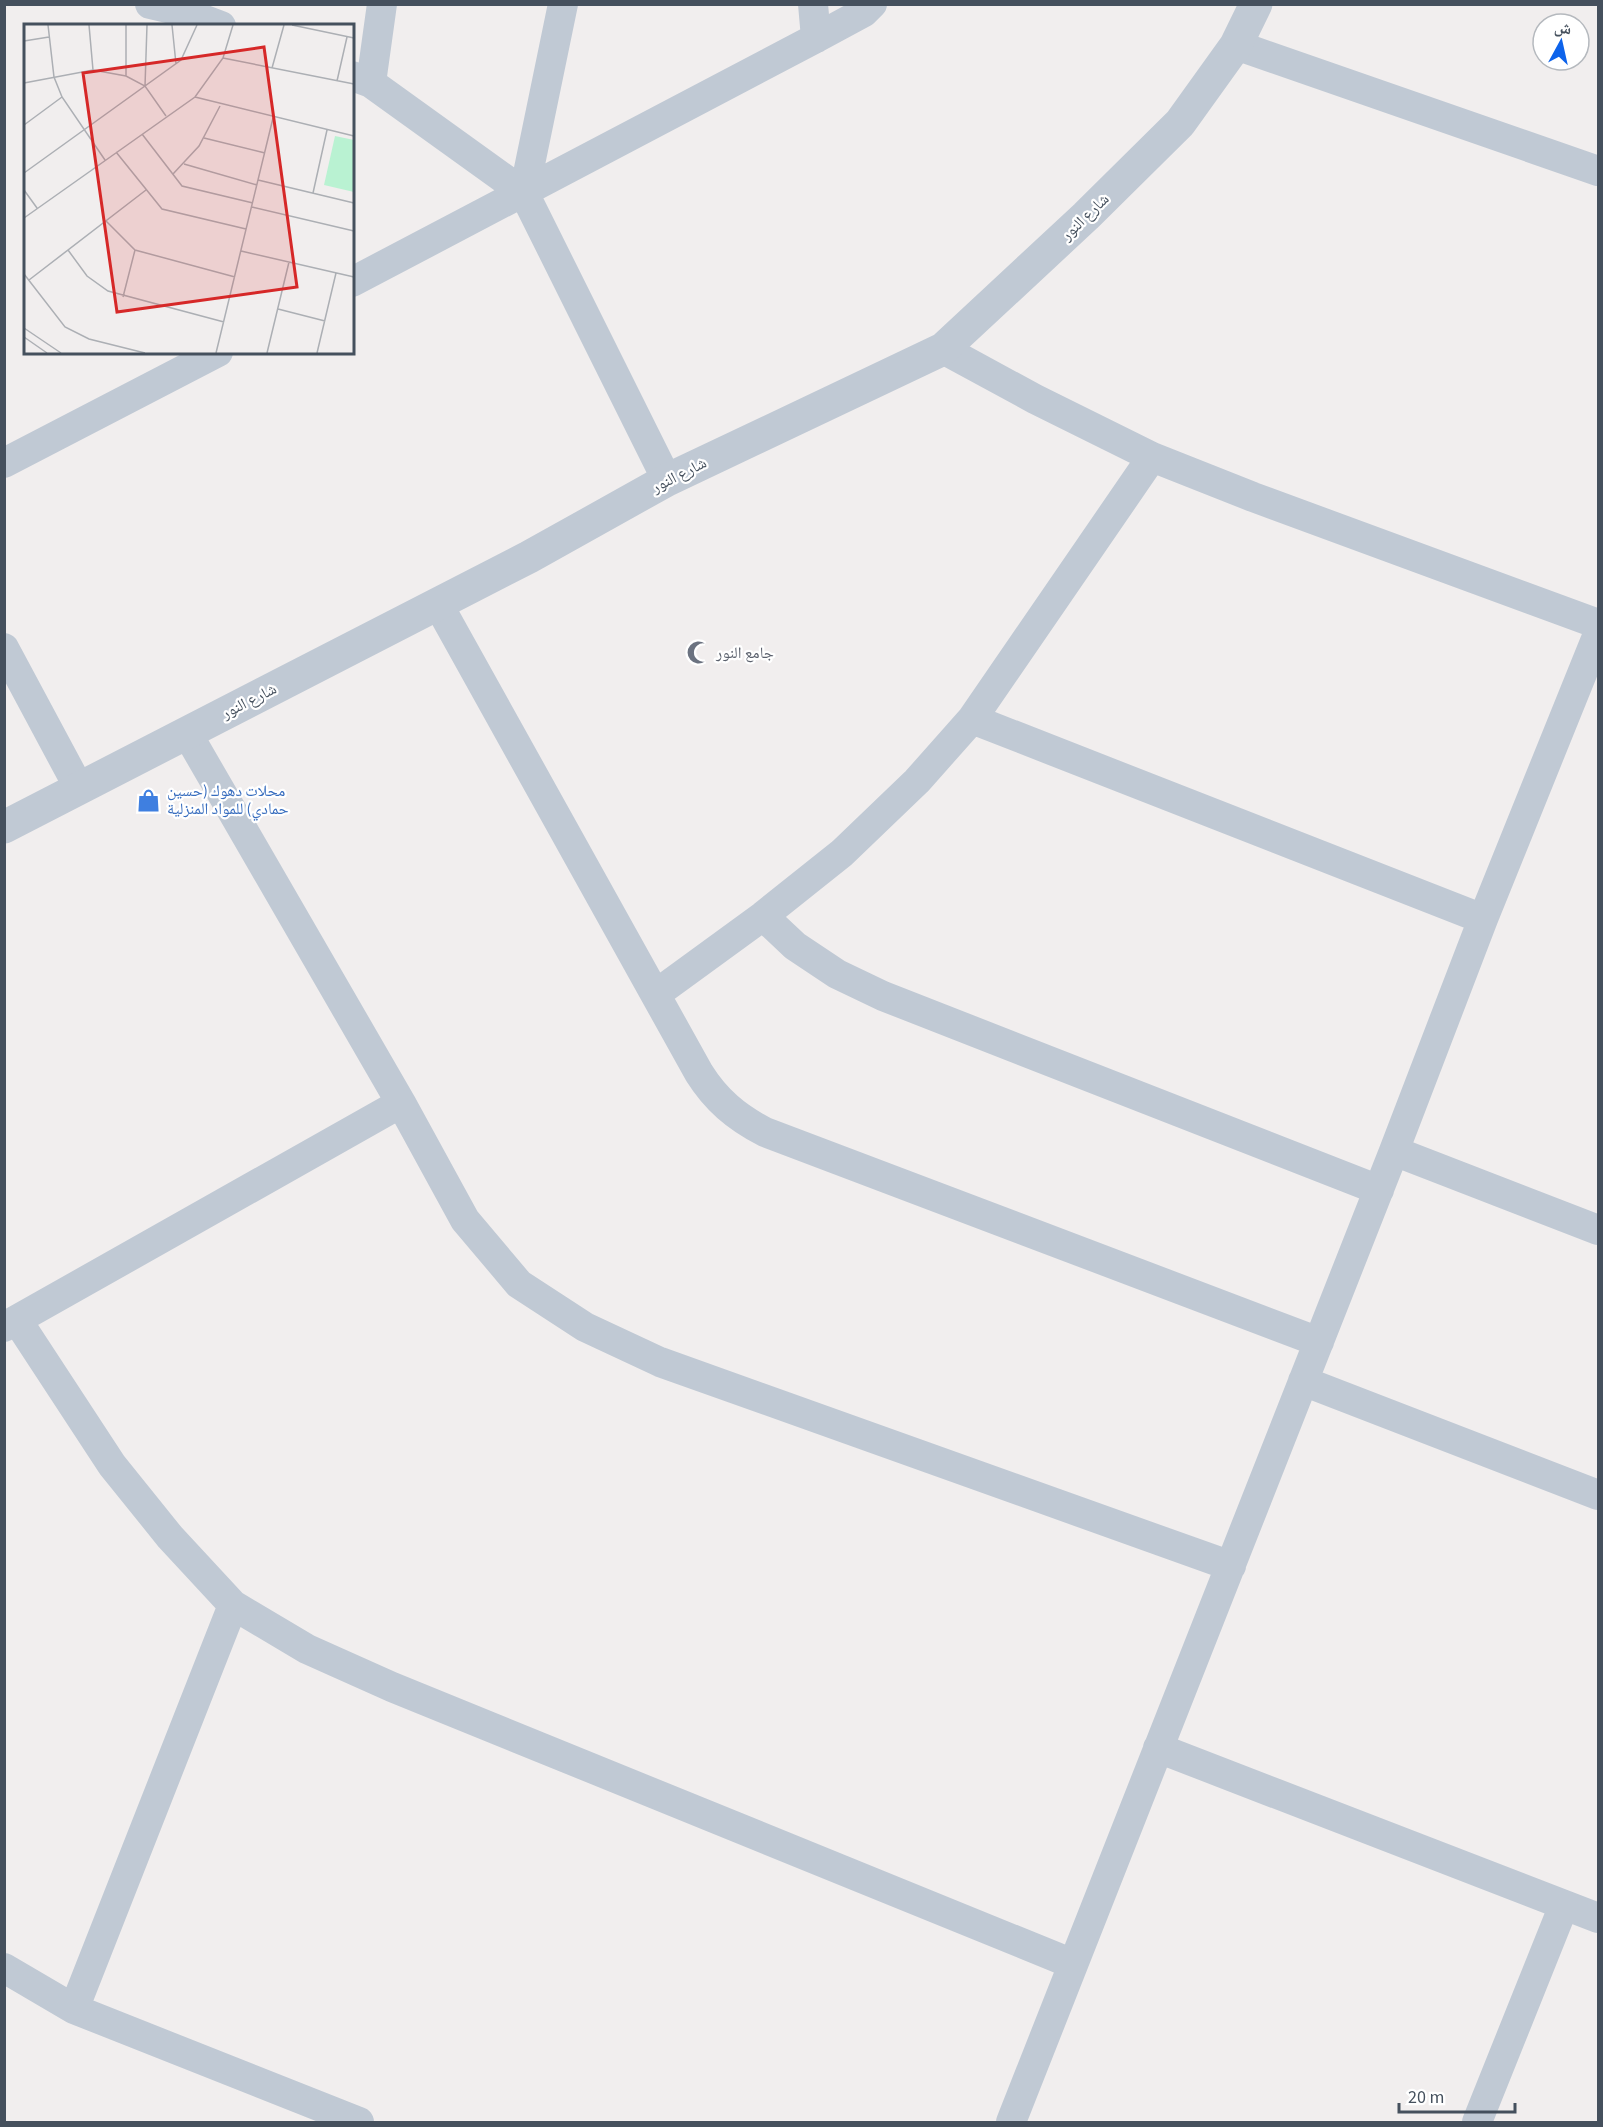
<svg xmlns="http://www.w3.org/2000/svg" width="1603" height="2127" viewBox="0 0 1603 2127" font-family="'Source Sans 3','Noto Naskh Arabic',sans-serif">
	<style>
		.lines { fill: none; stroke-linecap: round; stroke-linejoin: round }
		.minor { stroke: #c0c9d4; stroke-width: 30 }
		.tertiary { stroke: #c0c9d4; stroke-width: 33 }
		.labels { text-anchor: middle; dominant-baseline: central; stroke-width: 4.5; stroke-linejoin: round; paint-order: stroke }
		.street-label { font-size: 16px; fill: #45505d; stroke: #fff }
		.worship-label { font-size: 16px; fill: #5b616d; stroke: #fff; text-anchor: start }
		.shop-label { font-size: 16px; fill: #366cbe; stroke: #fff; text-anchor: start }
		.inset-road { fill: none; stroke: #acafb4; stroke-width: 1.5 }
		.view { fill: #d62828; fill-opacity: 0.15; stroke: #d62828; stroke-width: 3 }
		.inset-edge { fill: none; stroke: #45505d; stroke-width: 3 }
	</style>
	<rect width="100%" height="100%" fill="#f1eeee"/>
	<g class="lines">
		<!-- minor -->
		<path class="minor" d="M 150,4 L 184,12 L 221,26
			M 813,4 L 816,38
			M 1236,45 L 1598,171
			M 352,76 L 371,83 L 524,193 L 667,480
			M 371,83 L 382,4
			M 524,193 L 563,4
			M 352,282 L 816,38 L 864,12 L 872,4
			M 943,349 L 1035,399 L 1152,457 L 1253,497 L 1598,624
			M 4,463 L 218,352
			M 438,604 L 699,1073 C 716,1100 736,1117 765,1132 L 1319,1342
			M 4,648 L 79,788
			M 972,719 L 1483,919
			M 187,733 L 401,1103 L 465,1220 L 519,1284 L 585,1327 L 660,1362 L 1231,1566
			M 763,916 L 795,946 L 837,974 L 883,996 L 1379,1190
			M 656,994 L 763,916 L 842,853 L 917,781 L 972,719 L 1152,457
			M 1394,1151 L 1598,1230
			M 17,1320 L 112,1465 L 170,1537 L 233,1605 L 307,1649 L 392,1687 L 1073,1964
			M 4,1327 L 401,1103
			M 1303,1381 L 1598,1495
			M 1158,1748 L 1598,1918
			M 4,1968 L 74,2009 L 359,2122
			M 74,2009 L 233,1605
			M 1011,2122 L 1394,1151 L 1483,919 L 1598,634
			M 1477,2122 L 1564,1905"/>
		<!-- tertiary -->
		<path class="tertiary" d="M 4,827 L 529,557 L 667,480 L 943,349 L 1086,216 L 1180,123 L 1236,45 L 1256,4"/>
	</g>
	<!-- icons -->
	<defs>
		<symbol id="mosque-bare" viewBox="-9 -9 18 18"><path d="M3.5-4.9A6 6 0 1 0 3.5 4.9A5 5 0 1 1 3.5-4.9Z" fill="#6b7280" stroke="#fff" stroke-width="2.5" paint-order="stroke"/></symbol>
		<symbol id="shop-bare" viewBox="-9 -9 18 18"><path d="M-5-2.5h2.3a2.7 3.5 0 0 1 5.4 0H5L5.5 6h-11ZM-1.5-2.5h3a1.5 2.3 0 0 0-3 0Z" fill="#3f7fe0" stroke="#fff" stroke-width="2.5" paint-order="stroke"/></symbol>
	</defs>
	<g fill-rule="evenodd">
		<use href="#mosque-bare" x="682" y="636" width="33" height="33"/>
		<use href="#shop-bare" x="132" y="784" width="33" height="33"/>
	</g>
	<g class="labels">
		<!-- street labels -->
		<g class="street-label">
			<text transform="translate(1085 217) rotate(-44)">شارع النور</text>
			<text transform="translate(679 475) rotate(-27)">شارع النور</text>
			<text transform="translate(249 701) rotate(-27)">شارع النور</text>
		</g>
		<!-- worship labels -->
		<g class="worship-label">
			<text x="716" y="653">جامع النور</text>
		</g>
		<!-- shop labels -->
		<g class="shop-label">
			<text x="167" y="791">محلات دهوك (حسين<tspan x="167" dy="18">حمادي) للمواد المنزلية</tspan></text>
		</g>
	</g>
	<!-- overview -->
	<g transform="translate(24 24)">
		<rect width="330" height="330" fill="#f1eeee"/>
		<path d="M 311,112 L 330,116 L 330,168 L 300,161 Z" fill="#b9f2d2"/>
		<path class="inset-road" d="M 24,1 L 30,53 L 38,73 L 81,136M 65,1 L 69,46M 102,1 L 102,52M 148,1 L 152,40M 268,1 L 330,14M 0,17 L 25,13M 199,34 L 330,60M 248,44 L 260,1M 313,57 L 323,13M 0,59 L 69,46 L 102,52 L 121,62 L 142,92M 121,62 L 123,1M 171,73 L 330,112M 0,101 L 38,73M 118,110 L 158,162 L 229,179M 180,114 L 241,129M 92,128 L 138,185 L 222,205M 160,140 L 233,161M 0,149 L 157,36 L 173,1M 149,150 L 175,122 L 196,82M 234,156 L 330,179M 0,166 L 13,184M 289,169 L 303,106M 228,183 L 330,207M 0,194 L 171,73 L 199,34 L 209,1M 82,197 L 111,226 L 211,253M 44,226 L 63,252 L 84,267 L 200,298M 217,227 L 330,253M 0,250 L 41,303 L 65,315 L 121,329M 5,256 L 122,166M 99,273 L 111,226M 254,285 L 301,297M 0,304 L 37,329M 0,313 L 23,329M 192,329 L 249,94M 243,329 L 265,238M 293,329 L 312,249"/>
		<path class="view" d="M 240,23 L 273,263 L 93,288 L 59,49 Z"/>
		<rect width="330" height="330" class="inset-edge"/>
	</g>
	<!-- border -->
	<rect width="1603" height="2127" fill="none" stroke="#45505d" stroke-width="12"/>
	<!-- north arrow -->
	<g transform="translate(1561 42) rotate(8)"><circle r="28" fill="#ffffff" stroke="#b5b9be" stroke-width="1.5"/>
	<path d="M0-4.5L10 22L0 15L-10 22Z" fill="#0d63eb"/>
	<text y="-9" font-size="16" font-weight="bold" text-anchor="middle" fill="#45505d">ش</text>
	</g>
	<!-- scale -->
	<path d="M1399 2103v9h116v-9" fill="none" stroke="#45505d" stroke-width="3"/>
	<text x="1408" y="2103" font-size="18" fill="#45505d" stroke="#ffffff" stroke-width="4.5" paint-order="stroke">20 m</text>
</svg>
